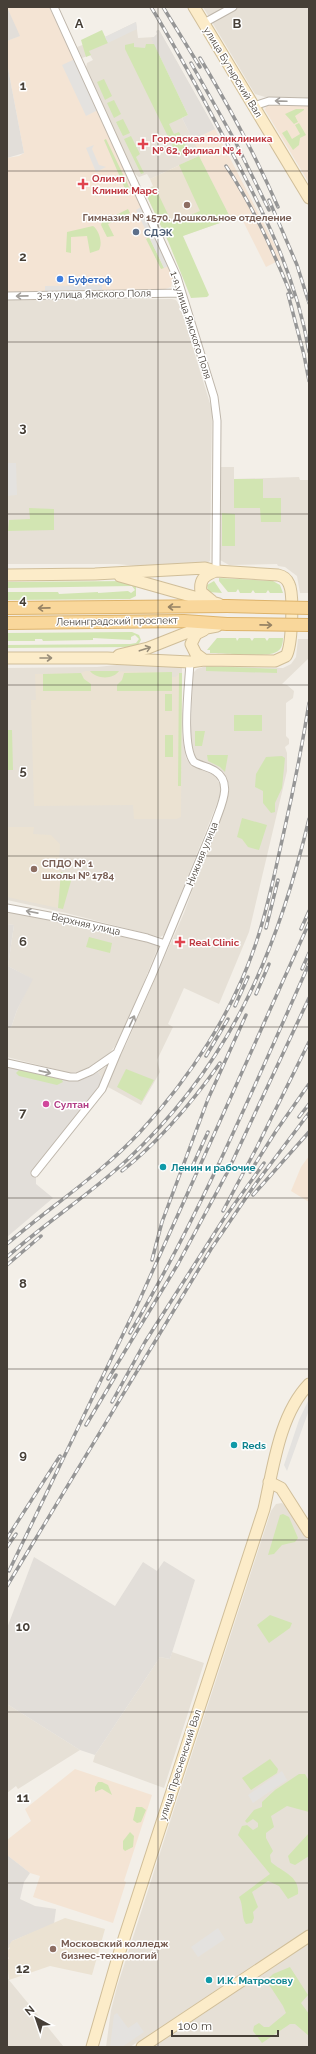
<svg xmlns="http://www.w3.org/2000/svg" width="316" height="2054" viewBox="0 0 316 2054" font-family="Raleway,sans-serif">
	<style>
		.residential { fill: #e6e0d6 }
		.commercial { fill: #f4e4d4 }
		.industrial { fill: #e2ded9 }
		.education { fill: #ebe2d2 }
		.green { fill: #d2e5b2 }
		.parking { fill: #e4e2df }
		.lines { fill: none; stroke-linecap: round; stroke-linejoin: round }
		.street-casing { stroke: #beb6ab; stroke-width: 9 }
		.secondary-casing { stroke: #d0be99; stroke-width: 13 }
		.primary-casing { stroke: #ddb36b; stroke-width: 14 }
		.street { stroke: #fff; stroke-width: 7 }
		.secondary { stroke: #fcecc9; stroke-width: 11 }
		.primary { stroke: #f9d79b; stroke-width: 12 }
		.rail-casing { stroke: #969696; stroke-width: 3.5 }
		.rail { stroke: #fff; stroke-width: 2; stroke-dasharray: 6; stroke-linecap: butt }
		.primary-bridge-casing { stroke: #ddb36b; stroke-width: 14; stroke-linecap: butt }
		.primary-bridge { stroke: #f9d79b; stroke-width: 12 }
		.oneway { stroke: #a29f9b }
		.oneway2 { stroke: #978364 }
		.oneway3 { stroke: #988d79 }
		.grid { fill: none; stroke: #463f37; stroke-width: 1; stroke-opacity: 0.55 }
		.health-dot { fill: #e0444e; stroke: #fff; stroke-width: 1.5 }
		.education-dot { fill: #8d6e63; stroke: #fff; stroke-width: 1.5 }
		.service-dot { fill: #5c6f8a; stroke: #fff; stroke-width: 1.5 }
		.shop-dot { fill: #3f7fe0; stroke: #fff; stroke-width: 1.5 }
		.hotel-dot { fill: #d1479c; stroke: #fff; stroke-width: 1.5 }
		.culture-dot { fill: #0f9aa8; stroke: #fff; stroke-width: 1.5 }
		.labels { text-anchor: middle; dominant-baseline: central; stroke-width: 3; stroke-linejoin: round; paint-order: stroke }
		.street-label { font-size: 10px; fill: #463f37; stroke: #fff }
		.health-label { font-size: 10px; font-weight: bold; fill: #be3a42; stroke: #fff; text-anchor: start }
		.education-label { font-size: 10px; font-weight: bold; fill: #785e54; stroke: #fff; text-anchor: start }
		.service-label { font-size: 10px; font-weight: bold; fill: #4e5e75; stroke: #fff; text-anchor: start }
		.shop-label { font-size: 10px; font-weight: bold; fill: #366cbe; stroke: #fff; text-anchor: start }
		.hotel-label { font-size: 10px; font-weight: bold; fill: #b23c85; stroke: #fff; text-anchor: start }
		.culture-label { font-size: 10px; font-weight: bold; fill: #0d838f; stroke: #fff; text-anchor: start }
		.grid-label { font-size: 13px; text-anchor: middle; font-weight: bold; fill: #463f37; stroke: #fff; stroke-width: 3; stroke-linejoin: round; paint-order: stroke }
	</style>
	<rect width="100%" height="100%" fill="#f3efe8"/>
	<!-- residential -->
	<path class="residential" d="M 203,7 L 309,7 L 309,98 L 265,97 L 255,94 Z
		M 136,22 L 138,38 L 154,37 L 157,34 L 156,31 L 159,30 L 215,129 L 156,48 L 182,118 L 201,155 L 150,179 L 147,174 L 139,177 L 133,172 L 86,68 L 87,63 L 93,60 L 90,55 L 82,58 L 77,47 L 85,44 L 107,43 L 105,37 Z
		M 172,299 L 176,300 L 180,306 L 212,410 L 210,561 L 205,564 L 138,566 L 117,564 L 7,564 L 7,300 Z
		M 221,467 L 234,467 L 234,479 L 299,477 L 300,480 L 309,480 L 309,593 L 300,593 L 297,576 L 285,567 L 278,566 L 277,564 L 229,565 L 220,560 Z
		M 298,639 L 309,639 L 309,658 L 282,684 L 287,685 L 294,691 L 293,698 L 286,703 L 286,736 L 289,739 L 289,744 L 285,747 L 287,753 L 287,771 L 249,932 L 219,1004 L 184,988 L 168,1024 L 173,1027 L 157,1060 L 160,1072 L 141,1105 L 108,1087 L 98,1072 L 114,1061 L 126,1045 L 184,913 L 229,790 L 229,784 L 223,772 L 215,766 L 196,759 L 192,751 L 191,732 L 193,673 L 197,669 L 206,666 L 283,668 L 291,664 L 296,657 Z
		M 126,664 L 181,666 L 182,668 L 182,733 L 186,758 L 191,766 L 214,775 L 221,786 L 220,795 L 210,821 L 164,935 L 160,937 L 66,913 L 7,900 L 7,668 L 97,667 Z
		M 7,911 L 155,944 L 158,947 L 128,1022 L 118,1042 L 109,1054 L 95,1065 L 82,1071 L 70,1073 L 7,1057 L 7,1026 L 11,1028 L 17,1010 L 32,979 L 8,966 L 14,925 L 7,924 Z
		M 282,1503 L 288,1508 L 309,1542 L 309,1929 L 130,2047 L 106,2047 L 111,2010 L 117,1987 L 177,1800 L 271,1511 L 276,1504 Z
		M 172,1652 L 204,1663 L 164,1788 L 93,1762 L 95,1755 L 160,1657 L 170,1659 Z
		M 7,1704 L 80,1750 L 18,1789 L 16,1786 L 7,1793 Z
		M 309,1943 L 309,2047 L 154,2047 Z
		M 7,1977 L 9,1980 L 64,2047 L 7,2047 Z"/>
	<!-- commercial -->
	<path class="commercial" d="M 7,7 L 49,7 L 75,59 L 168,266 L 173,278 L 171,287 L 165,289 L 7,292 L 7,158 L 19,156 L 24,153 L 7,63 L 7,41 L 19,36 Z
		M 271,105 L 309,105 L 309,183 L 265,110 L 266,106 Z
		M 215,129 L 282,259 L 266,267 L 240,215 L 231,219 L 199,156 L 200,155 L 193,140 Z
		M 309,1156 L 309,1202 L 291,1191 L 301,1167 Z
		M 75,1769 L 152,1795 L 124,1881 L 126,1882 L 113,1923 L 33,1897 L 40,1876 L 30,1873 L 7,1855 L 7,1840 L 31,1821 L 25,1809 Z"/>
	<!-- industrial -->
	<path class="industrial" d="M 7,7 L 20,36 L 7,41 Z
		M 159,30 L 215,129 L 193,140 L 182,118 L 188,115 L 151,38 L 154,37 L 157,34 L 156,31 Z
		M 7,63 L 24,153 L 7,158 Z
		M 7,924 L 14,925 L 8,966 L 33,979 L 17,1010 L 11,1028 L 7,1026 Z
		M 7,1067 L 73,1081 L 86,1078 L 98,1072 L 108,1087 L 36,1175 L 36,1184 L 53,1198 L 7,1237 Z
		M 34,1557 L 115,1606 L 143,1562 L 157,1571 L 164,1561 L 195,1580 L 170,1659 L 160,1657 L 95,1755 L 80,1750 L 7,1704 L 7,1628 Z
		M 7,1855 L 30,1873 L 24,1882 L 20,1899 L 35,1906 L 56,1909 L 54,1924 L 12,1941 L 7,1951 Z"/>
	<!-- education -->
	<path class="education" d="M 199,156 L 231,219 L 168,241 L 144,190 L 153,186 L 150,179 Z
		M 85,671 L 172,672 L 172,677 L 176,677 L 179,673 L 182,673 L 181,817 L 177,819 L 134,819 L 133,805 L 34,806 L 31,700 L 36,700 L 35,674 L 81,673 Z
		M 7,827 L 34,827 L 33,834 L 51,835 L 60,844 L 59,860 L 62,861 L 58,908 L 7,897 Z
		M 65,1918 L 105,1929 L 92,1975 L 50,1966 L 9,1980 L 7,1961 L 9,1958 L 7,1956 L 7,1951 L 10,1948 L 8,1946 L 12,1941 Z"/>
	<!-- green -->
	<path class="green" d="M 102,30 L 108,43 L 89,51 L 91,55 L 86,57 L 81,40 Z
		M 134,43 L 134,47 L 145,48 L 146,44 L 154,44 L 188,115 L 169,124 L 174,134 L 179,132 L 188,150 L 178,157 L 125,49 L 125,45 Z
		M 104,79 L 112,96 L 105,100 L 97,82 Z
		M 114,100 L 121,114 L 114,118 L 107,103 Z
		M 296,109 L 304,109 L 304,110 L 295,116 L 298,122 L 294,124 L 285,114 Z
		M 123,119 L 130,133 L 123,136 L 116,122 Z
		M 299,123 L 306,135 L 300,138 L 299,145 L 293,150 L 282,133 L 287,130 L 292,139 L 300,134 L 295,125 Z
		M 131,136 L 140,154 L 136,157 L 144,173 L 141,174 L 124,139 Z
		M 106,139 L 130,189 L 126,191 L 104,140 Z
		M 199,156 L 231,219 L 183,236 L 209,295 L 207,297 L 191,298 L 168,241 L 144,190 L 155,187 L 172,223 L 200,211 L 179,165 Z
		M 128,209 L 130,213 L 108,224 L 114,236 L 107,237 L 101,225 L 102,222 Z
		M 93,226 C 99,230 103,243 99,250 L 90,253 L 87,236 L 71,237 L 71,253 L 66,252 L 67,232 Z
		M 149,237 L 164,268 L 161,269 L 146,239 Z
		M 234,479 L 263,479 L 263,498 L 281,498 L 281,522 L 261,522 L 260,508 L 234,508 Z
		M 29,508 L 54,509 L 54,530 L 8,531 L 9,520 L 30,519 Z
		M 222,513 L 235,514 L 235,546 L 222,546 Z
		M 219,578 L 273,581 L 280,585 L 283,593 L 270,593 L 268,590 L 266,593 L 255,593 L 253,590 L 251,593 L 240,593 L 238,589 L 236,592 L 228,592 L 219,581 Z
		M 130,581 L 136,585 L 136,596 L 130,599 L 7,600 L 7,592 L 58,592 L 59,594 L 98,592 L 98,593 L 128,591 L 131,593 L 135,590 L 132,586 L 7,588 L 7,582 Z
		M 214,581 L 222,593 L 208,592 L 207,585 Z
		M 132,632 L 139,635 L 141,640 L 138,645 L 132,647 L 7,648 L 7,645 L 130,644 L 136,643 L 139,639 L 135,635 L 131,637 L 131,640 L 93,638 L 93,640 L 43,641 L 42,639 L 35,639 L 35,641 L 7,641 L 7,633 Z
		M 217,638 L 236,638 L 237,641 L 239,638 L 250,638 L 252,641 L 254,638 L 265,638 L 267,641 L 269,638 L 283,638 C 283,645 281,651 274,653 C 265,657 222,653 210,653 L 210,650 L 207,650 Z
		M 206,666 L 277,669 L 277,673 L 206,671 Z
		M 90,671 L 119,671 C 113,680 96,679 90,671 Z
		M 172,672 L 172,691 L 117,691 L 117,685 L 122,680 L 124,673 Z
		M 81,673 L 84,679 L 91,684 L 91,691 L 43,691 L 43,674 Z
		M 179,673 L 182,673 L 181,786 L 178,786 Z
		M 165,694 L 172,694 L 172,711 L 165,711 Z
		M 234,715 L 262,715 L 262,731 L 234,731 Z
		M 7,730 L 12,730 L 13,770 L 7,770 Z
		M 195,731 L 205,731 L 202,746 L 195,746 Z
		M 165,735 L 173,735 L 173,757 L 165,757 Z
		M 207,755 L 228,755 L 225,772 L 220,767 L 208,761 Z
		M 282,756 L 285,758 L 282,788 L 275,803 L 275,812 L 271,813 L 263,803 L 263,791 L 255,787 L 256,774 L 266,757 Z
		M 242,818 L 267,825 L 259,850 L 248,847 L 242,839 L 237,837 Z
		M 61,872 L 73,874 L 63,909 L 58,908 Z
		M 89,937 L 112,943 L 110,953 L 86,947 Z
		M 20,1069 L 62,1080 L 63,1082 L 57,1085 L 19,1076 L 16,1073 Z
		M 126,1069 L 154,1080 L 142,1101 L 117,1087 Z
		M 283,1514 L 289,1517 L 298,1538 L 295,1542 L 282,1545 L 274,1554 L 268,1555 L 280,1515 Z
		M 270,1615 L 292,1623 L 290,1628 L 269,1643 L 257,1625 Z
		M 270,1759 L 278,1769 L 277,1773 L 251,1790 L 242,1778 Z
		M 299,1774 L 305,1774 L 309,1781 L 309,1812 L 287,1806 L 271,1816 L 274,1827 L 266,1833 L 266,1838 L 273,1851 L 270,1855 L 271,1862 C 282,1872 300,1876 298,1894 L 288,1899 L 279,1886 L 268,1881 L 252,1892 L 258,1907 L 253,1912 L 254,1918 L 252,1923 L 246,1924 C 241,1918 244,1906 239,1897 L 270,1874 L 238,1835 L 242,1826 L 247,1825 L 253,1830 L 258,1827 L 258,1823 L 253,1819 L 247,1823 L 245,1821 L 254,1810 L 262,1807 L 262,1802 L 275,1790 Z
		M 98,1782 L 102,1782 L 108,1785 L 112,1795 L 102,1789 L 95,1792 L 95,1787 Z
		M 136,1807 L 142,1807 L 146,1810 L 141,1822 L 137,1823 L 133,1820 Z
		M 130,1832 L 134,1836 L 133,1847 L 125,1851 L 123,1849 L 123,1841 Z
		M 309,1833 L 309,1856 L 295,1865 L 290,1863 L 288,1856 Z
		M 290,1967 L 308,1995 L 301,2003 L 309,2014 L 309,2036 L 295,2024 L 290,2024 L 262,2043 L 253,2031 L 254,2026 L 259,2023 L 264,2027 L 269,2027 L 286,2013 L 283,2006 L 268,1983 L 268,1979 L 273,1974 Z"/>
	<!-- parking -->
	<path class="parking" d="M 136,22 L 137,29 L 108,43 L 105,37 Z
		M 75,59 L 98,110 L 86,116 L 62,65 Z
		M 94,145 L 92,149 L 99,165 L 106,167 L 96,172 L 86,148 Z
		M 141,207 L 168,266 L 164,268 L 136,210 Z
		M 102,285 L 102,290 L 45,291 L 45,286 Z
		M 7,463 L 16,463 L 17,495 L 7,496 Z
		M 308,1401 L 309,1410 L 287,1471 L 284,1465 L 299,1420 Z
		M 282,1771 L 287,1780 L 253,1803 L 248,1795 Z
		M 218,1928 L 225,1939 L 198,1957 L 191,1947 Z
		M 117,2013 L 128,2028 L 137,2022 L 144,2032 L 122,2047 L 110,2047 L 114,2015 Z"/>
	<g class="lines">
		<defs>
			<path id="street" d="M 54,7 L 177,277 L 214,397 L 217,421 L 216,571
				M 204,23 L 233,7
				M 254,106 L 269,101 L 309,102
				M 7,296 L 182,293
				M 7,908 L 65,919 L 147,938 L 165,944
				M 7,1063 L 70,1077 L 77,1077 L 91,1071 L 117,1053 L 152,975 L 215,823 C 220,807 234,783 215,771 C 209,767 201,766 194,762 C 181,746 189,684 190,662
				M 35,1173 L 102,1089 L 117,1053"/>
			<path id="secondary" d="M 194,7 L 309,198
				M 7,575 L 95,574 L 205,568 L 216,571 L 278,575 C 283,576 287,579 289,584 C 294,594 292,647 286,656 L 275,661 L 204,660 L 190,662 L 107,658 L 7,658
				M 120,576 L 219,604
				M 212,601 L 201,592 C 199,579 205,575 216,571
				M 119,655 L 148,648 L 191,631 L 217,626
				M 204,660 L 196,654 L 191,644 L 196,634 L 204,630
				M 269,1482 L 281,1488 L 309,1532
				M 92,2047 L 118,1957 L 264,1509 C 273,1469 279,1415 309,1384
				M 142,2047 L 309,1936"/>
			<path id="primary" d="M 7,608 L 227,606
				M 7,623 L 184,621 L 227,624"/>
		</defs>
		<!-- street casing -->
		<use href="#street" class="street-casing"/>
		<!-- secondary casing -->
		<use href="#secondary" class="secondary-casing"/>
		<!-- primary casing -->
		<use href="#primary" class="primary-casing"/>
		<!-- street -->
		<use href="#street" class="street"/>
		<!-- secondary -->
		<use href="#secondary" class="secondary"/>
		<!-- primary -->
		<use href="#primary" class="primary"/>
		<defs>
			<path id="rail" d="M 151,7 C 177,49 199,91 222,134 C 260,204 296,273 309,352
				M 163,7 L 200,67
				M 200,58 C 230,108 255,154 278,207
				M 191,63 L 235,141 L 269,210
				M 226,166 C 254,208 273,251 292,297
				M 269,200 L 297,265 L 309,303
				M 288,294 L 304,355 L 309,381
				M 266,928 L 278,880
				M 301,929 L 309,911
				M 302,969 L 309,953
				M 256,994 L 269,964
				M 235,1006 L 248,977
				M 206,1056 L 228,1019
				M 299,1117 L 309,1104
				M 192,1167 L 208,1132
				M 122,1171 C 161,1140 191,1104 220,1063
				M 250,1172 L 276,1131 L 309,1084
				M 253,1195 L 309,1132
				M 223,1211 L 257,1147 L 309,1042
				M 7,1244 C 51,1206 101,1174 140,1132 C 190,1078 233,1012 256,943 C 268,908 275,871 283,836 C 293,792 302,747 309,703
				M 7,1257 C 45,1223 89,1195 127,1160 C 230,1064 277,953 309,819
				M 152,1260 L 162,1222 L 208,1099 L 246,1015
				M 7,1265 L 41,1236
				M 130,1333 C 200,1215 253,1089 309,964
				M 108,1379 L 178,1264 L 227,1173 L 309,998
				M 112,1402 L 145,1342 L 223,1220 L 264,1163
				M 86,1425 L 116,1375
				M 7,1538 L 60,1456
				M 7,1547 L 16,1534
				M 9,1571 L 140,1299 L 309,923
				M 7,1586 L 211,1249 L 254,1186 L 309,1113"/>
		</defs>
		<!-- rail casing -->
		<use href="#rail" class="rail-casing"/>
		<!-- rail -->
		<use href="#rail" class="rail"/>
		<defs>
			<path id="primary-bridge" d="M 227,606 L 309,608
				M 227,624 L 309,625"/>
		</defs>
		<!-- primary-bridge casing -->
		<use href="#primary-bridge" class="primary-bridge-casing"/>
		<!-- primary-bridge -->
		<use href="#primary-bridge" class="primary-bridge"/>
	</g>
	<!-- one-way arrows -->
	<defs><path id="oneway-shaft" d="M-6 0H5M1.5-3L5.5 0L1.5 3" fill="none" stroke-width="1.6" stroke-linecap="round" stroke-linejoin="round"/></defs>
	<g class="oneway">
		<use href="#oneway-shaft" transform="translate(281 101) rotate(-178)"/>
		<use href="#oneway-shaft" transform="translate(22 296) rotate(179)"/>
		<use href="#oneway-shaft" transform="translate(32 912) rotate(-169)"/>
		<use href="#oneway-shaft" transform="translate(132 1021) rotate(-65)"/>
		<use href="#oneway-shaft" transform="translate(45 1072) rotate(13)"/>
	</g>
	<g class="oneway2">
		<use href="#oneway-shaft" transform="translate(174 607) rotate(180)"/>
		<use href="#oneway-shaft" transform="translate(44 608) rotate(179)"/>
		<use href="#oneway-shaft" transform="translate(266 625) rotate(1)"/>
	</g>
	<g class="oneway3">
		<use href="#oneway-shaft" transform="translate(145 649) rotate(-18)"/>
		<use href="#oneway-shaft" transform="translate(46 658)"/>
	</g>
	<!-- grid -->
	<path class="grid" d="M 158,7 L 158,2047M 7,171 L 309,171M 7,342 L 309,342M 7,514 L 309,514M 7,685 L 309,685M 7,856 L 309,856M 7,1027 L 309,1027M 7,1198 L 309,1198M 7,1369 L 309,1369M 7,1540 L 309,1540M 7,1712 L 309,1712M 7,1883 L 309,1883"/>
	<!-- markers -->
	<g class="health-dot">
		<path d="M141 138h4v4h4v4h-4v4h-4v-4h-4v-4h4z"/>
		<path d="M81 178h4v4h4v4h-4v4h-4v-4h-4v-4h4z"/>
		<path d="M178 936h4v4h4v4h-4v4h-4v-4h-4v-4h4z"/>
	</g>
	<g class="education-dot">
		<circle cx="187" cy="205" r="4"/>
		<circle cx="34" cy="869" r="4"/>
		<circle cx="53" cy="1949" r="4"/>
	</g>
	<circle class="service-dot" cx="136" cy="232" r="4"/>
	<circle class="shop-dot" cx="60" cy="279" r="4"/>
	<circle class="hotel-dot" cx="46" cy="1104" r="4"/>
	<g class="culture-dot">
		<circle cx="163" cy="1167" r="4"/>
		<circle cx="234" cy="1445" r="4"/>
		<circle cx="209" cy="1980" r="4"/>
	</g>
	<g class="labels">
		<!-- street labels -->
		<g class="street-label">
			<text transform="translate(233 72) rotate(59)">улица Бутырский Вал</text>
			<text transform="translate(94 294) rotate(-1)">3-я улица Ямского Поля</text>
			<text transform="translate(191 325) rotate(72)">1-я улица Ямского Поля</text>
			<text transform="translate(117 621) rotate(-1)">Ленинградский проспект</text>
			<text transform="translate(202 854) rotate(-68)">Нижняя улица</text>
			<text transform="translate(86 924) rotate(13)">Верхняя улица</text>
			<text transform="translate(180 1765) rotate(-72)">улица Пресненский Вал</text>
		</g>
		<!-- health labels -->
		<g class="health-label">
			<text x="152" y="138">Городская поликлиника<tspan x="152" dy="12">№ 62, филиал № 4</tspan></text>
			<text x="92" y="178">Олимп<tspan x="92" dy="12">Клиник Марс</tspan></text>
			<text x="189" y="942">Real Clinic</text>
		</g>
		<!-- education labels -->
		<g class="education-label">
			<text x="187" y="217" text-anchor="middle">Гимназия № 1570. Дошкольное отделение</text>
			<text x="42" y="863">СПДО № 1<tspan x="42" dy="12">школы № 1784</tspan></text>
			<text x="61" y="1943">Московский колледж<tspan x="61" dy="12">бизнес-технологий</tspan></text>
		</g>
		<!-- service labels -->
		<g class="service-label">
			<text x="144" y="232">СДЭК</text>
		</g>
		<!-- shop labels -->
		<g class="shop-label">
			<text x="68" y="279">Буфетоф</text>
		</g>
		<!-- hotel labels -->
		<g class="hotel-label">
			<text x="54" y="1104">Султан</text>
		</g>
		<!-- culture labels -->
		<g class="culture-label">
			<text x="171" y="1167">Ленин и рабочие</text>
			<text x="242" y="1445">Reds</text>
			<text x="217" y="1980">И.К. Матросову</text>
		</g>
	</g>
	<g class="grid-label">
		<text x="79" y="28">A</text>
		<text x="237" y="28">B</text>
		<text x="23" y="90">1</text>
		<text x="23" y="261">2</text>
		<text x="23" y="432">3</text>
		<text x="23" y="604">4</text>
		<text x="23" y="775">5</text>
		<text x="23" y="946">6</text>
		<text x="23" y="1117">7</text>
		<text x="23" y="1288">8</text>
		<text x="23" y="1459">9</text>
		<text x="23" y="1631">10</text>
		<text x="23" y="1802">11</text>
		<text x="23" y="1973">12</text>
	</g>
	<!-- border -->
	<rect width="316" height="2054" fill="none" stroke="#463f37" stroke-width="16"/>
	<!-- north arrow -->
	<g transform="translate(36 2018) rotate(320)" stroke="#ffffff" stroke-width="3" paint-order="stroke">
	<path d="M0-3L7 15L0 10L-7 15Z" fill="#463f37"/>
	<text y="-6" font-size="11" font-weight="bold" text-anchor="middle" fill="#463f37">N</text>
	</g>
	<!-- scale -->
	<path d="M172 2030v6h106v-6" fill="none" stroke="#463f37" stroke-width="2"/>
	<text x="178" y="2030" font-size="12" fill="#463f37" stroke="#ffffff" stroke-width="3" paint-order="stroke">100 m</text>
</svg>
